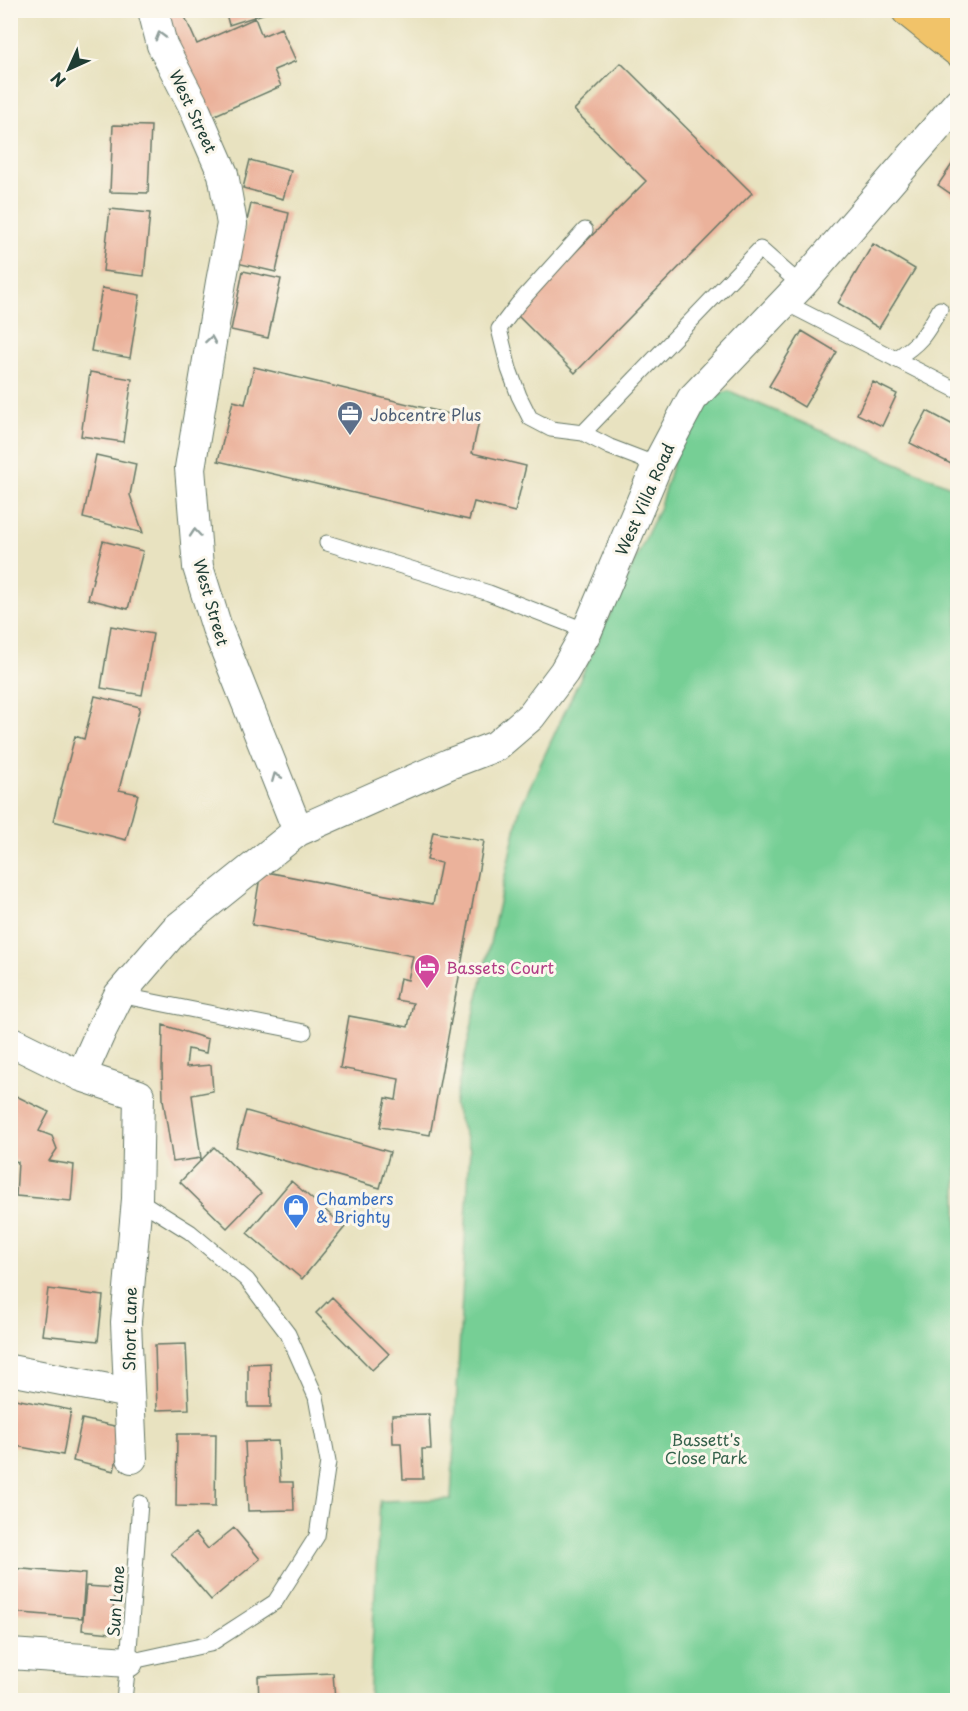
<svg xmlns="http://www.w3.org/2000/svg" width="968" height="1711" viewBox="0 0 968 1711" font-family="'Playpen Sans',sans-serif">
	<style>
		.green { fill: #76cf95; stroke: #4a8664; stroke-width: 1.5 }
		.building { fill: #ebb29b }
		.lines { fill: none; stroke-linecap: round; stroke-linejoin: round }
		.service-casing { stroke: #657765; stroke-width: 17 }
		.minor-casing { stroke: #657765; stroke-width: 32 }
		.primary-casing { stroke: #657765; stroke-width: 35 }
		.service { stroke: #fff; stroke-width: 15 }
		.minor { stroke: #fff; stroke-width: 30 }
		.primary { stroke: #f1c369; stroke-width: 33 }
		.oneway { stroke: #8f9e9a }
		.labels { text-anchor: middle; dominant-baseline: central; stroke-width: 6; stroke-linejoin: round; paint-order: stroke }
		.street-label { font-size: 16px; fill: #1f3d34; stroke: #fbf7ec }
		.service-label { font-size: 16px; fill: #4e5e75; stroke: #fbf7ec; text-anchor: start }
		.hotel-label { font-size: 16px; fill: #b23c85; stroke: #fbf7ec; text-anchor: start }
		.shop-label { font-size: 16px; fill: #366cbe; stroke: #fbf7ec; text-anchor: start }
		.park-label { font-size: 16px; fill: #35624c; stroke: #fbf7ec }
	</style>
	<rect width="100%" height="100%" fill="#fbf7ec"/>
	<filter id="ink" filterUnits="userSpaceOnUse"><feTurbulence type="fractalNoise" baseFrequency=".0167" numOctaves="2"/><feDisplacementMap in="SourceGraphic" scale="12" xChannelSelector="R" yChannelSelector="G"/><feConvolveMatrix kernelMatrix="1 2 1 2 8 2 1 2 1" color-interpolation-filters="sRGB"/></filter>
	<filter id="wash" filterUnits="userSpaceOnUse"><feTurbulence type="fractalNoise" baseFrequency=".008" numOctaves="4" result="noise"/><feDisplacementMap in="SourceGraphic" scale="24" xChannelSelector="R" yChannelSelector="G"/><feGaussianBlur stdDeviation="1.35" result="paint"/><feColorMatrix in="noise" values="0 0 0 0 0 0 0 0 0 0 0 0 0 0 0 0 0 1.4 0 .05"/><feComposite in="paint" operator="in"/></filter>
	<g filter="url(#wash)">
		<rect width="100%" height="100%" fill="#e8e2c0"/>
		<!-- green -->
		<path class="green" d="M 729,391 L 957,489 L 957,1700 L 369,1700 L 380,1501 L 451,1499 L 470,1149 L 454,1105 L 520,808 L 659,509 L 692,399 Z"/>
		<g id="blocks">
			<!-- building -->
			<path class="building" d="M 158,10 L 182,10 L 197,44 L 255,18 L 262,36 L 281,28 L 296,61 L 274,70 L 281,86 L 206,119 Z
				M 225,10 L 272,10 L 272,11 L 229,25 Z
				M 621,63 L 752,193 L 575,373 L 515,313 L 646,181 L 574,110 Z
				M 113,125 L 151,126 L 148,193 L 110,192 Z
				M 957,157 L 957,198 L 938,185 Z
				M 250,160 L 291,171 L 283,199 L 243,188 Z
				M 251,204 L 289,213 L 276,272 L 237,263 Z
				M 110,209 L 150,213 L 144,276 L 103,271 Z
				M 873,244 L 915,269 L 879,328 L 838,303 Z
				M 243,271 L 281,279 L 268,338 L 231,330 Z
				M 102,288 L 140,295 L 130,358 L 91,351 Z
				M 802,331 L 837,352 L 804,407 L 769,386 Z
				M 254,367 L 479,421 L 472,453 L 526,466 L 515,512 L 474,502 L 469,520 L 218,461 L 233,401 L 245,404 Z
				M 90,372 L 132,379 L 123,442 L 81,436 Z
				M 873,382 L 897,394 L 882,426 L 857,414 Z
				M 927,411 L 957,427 L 957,456 L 953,465 L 910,443 Z
				M 96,455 L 136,464 L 130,495 L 143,533 L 83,518 Z
				M 103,541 L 143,551 L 128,609 L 88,599 Z
				M 111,626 L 153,634 L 142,695 L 101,688 Z
				M 95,696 L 140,707 L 119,790 L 138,794 L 126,840 L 53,821 L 75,736 L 84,739 Z
				M 433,832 L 484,841 L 430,1135 L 380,1127 L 386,1098 L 396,1100 L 399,1079 L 340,1068 L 349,1016 L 408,1027 L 413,1003 L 396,1000 L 400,978 L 408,980 L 413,956 L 252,925 L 261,871 L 433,904 L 441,863 L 427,860 Z
				M 163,1025 L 208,1039 L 206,1053 L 188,1049 L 186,1067 L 211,1065 L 213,1091 L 192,1095 L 201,1158 L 173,1162 L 163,1099 L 162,1069 Z
				M 10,1093 L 49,1112 L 39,1131 L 52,1136 L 57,1149 L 49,1161 L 74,1165 L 71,1201 L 16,1196 L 18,1162 L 10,1159 Z
				M 246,1111 L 390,1152 L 380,1188 L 236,1147 Z
				M 214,1147 L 261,1193 L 227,1228 L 180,1182 Z
				M 291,1181 L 345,1227 L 302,1279 L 247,1233 Z
				M 48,1289 L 103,1296 L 98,1341 L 42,1335 Z
				M 332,1297 L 389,1354 L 372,1370 L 316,1313 Z
				M 186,1344 L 189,1409 L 157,1410 L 155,1345 Z
				M 270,1363 L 271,1407 L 248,1407 L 248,1364 Z
				M 10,1398 L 71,1410 L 63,1455 L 10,1445 Z
				M 429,1414 L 431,1449 L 422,1449 L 423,1479 L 403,1479 L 401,1443 L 393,1443 L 392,1415 Z
				M 82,1419 L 124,1428 L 114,1471 L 73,1461 Z
				M 177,1434 L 216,1434 L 215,1507 L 176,1506 Z
				M 278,1441 L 280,1482 L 293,1482 L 294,1510 L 248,1511 L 245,1442 Z
				M 234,1528 L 260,1559 L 211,1600 L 171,1553 L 195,1533 L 208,1549 Z
				M 10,1568 L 85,1574 L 82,1618 L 10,1612 Z
				M 86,1586 L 115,1588 L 111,1633 L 82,1630 Z
				M 333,1673 L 335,1700 L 259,1700 L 258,1676 Z"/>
		</g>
	</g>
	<g filter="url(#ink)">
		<use href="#blocks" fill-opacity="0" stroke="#657765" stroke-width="1.5"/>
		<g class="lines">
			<defs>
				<path id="service" d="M 784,302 L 958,391
					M 895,359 C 921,343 925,335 940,309
					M 583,433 L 551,429 L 530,418 L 519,396 L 509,369 L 499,329 L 518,304 L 585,230
					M 657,465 L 610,447 L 583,433 L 760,249 L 801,285
					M 327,543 L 489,593 L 587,631
					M 119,995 L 304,1032
					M 128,1662 L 210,1644 L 275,1602 L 317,1536 L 328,1462 L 316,1397 L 288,1334 L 247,1280 L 190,1232 L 137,1199
					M 124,1700 L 128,1662 L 140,1503"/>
				<path id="minor" d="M 153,10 L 162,45 L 192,103 L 223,174 L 232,224 L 221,282 L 190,468 L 198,567 L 217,628 L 298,831
					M 10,1041 L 81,1076 L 139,1095 L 137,1199 L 126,1322 L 132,1458
					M 81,1076 L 102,1029 L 119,995 L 175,930 L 298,831 L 449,764 L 496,746 L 531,716 L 564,672 L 587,631 L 657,465 L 692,399 L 801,285 L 958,103
					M 10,1370 L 129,1393
					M 10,1654 L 128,1662"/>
				<path id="primary" d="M 908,10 L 958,50"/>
			</defs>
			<!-- service casing -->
			<use href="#service" class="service-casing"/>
			<!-- minor casing -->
			<use href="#minor" class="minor-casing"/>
			<!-- primary casing -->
			<use href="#primary" class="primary-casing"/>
			<!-- service -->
			<use href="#service" class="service"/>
			<!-- minor -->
			<use href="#minor" class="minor"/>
			<!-- primary -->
			<use href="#primary" class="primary"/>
		</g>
		<!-- one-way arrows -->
		<defs><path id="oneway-chevron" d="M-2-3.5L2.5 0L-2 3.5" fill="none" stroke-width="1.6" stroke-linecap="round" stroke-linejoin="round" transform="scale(1.5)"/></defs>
		<g class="oneway">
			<use href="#oneway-chevron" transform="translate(160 36) rotate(-106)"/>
			<use href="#oneway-chevron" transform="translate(211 340) rotate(-81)"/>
			<use href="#oneway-chevron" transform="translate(195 533) rotate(-95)"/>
			<use href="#oneway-chevron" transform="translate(276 777) rotate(-112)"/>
		</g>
	</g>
	<!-- icons -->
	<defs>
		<symbol id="office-pin" viewBox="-11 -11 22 30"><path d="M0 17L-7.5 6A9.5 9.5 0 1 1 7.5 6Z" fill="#5c6f8a" stroke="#fbf7ec"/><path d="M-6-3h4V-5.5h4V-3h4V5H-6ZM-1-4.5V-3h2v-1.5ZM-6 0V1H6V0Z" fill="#fff"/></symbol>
		<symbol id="hotel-pin" viewBox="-11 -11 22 30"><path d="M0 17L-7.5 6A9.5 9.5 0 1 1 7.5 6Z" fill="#d1479c" stroke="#fbf7ec"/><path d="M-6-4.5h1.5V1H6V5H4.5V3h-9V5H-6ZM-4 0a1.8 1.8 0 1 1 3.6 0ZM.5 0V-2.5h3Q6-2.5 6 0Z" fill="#fff"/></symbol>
		<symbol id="shop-pin" viewBox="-11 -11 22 30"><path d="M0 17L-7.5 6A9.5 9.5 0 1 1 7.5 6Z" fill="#3f7fe0" stroke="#fbf7ec"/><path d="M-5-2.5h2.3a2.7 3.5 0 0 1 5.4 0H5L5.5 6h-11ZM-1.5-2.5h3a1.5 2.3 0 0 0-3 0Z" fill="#fff"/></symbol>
	</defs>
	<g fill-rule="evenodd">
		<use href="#office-pin" x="335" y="399" width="30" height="40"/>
		<use href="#hotel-pin" x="412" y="952" width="30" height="40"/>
		<use href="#shop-pin" x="281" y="1192" width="30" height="40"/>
	</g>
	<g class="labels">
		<!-- street labels -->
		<g class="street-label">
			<text transform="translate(194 111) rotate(65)">West Street</text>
			<text transform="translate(644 499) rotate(-66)">West Villa Road</text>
			<text transform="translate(212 602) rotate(74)">West Street</text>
			<text transform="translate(129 1329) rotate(-89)">Short Lane</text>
			<text transform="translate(115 1601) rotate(-86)">Sun Lane</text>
		</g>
		<!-- service labels -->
		<g class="service-label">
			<text x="370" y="414">Jobcentre Plus</text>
		</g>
		<!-- hotel labels -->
		<g class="hotel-label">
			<text x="446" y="967">Bassets Court</text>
		</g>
		<!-- shop labels -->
		<g class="shop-label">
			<text x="316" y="1198">Chambers<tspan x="316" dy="18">&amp; Brighty</tspan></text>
		</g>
		<!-- park labels -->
		<g class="park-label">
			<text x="706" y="1439">Bassett's<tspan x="706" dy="18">Close Park</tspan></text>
		</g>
	</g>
	<!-- margin -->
	<rect width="968" height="1711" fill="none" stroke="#fbf7ec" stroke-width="36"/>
	<!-- north arrow -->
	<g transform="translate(69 69) rotate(225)" stroke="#fbf7ec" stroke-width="4.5" paint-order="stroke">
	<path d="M0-4.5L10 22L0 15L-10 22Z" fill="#1f3d34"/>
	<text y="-9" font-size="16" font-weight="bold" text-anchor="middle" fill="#1f3d34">N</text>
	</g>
</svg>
